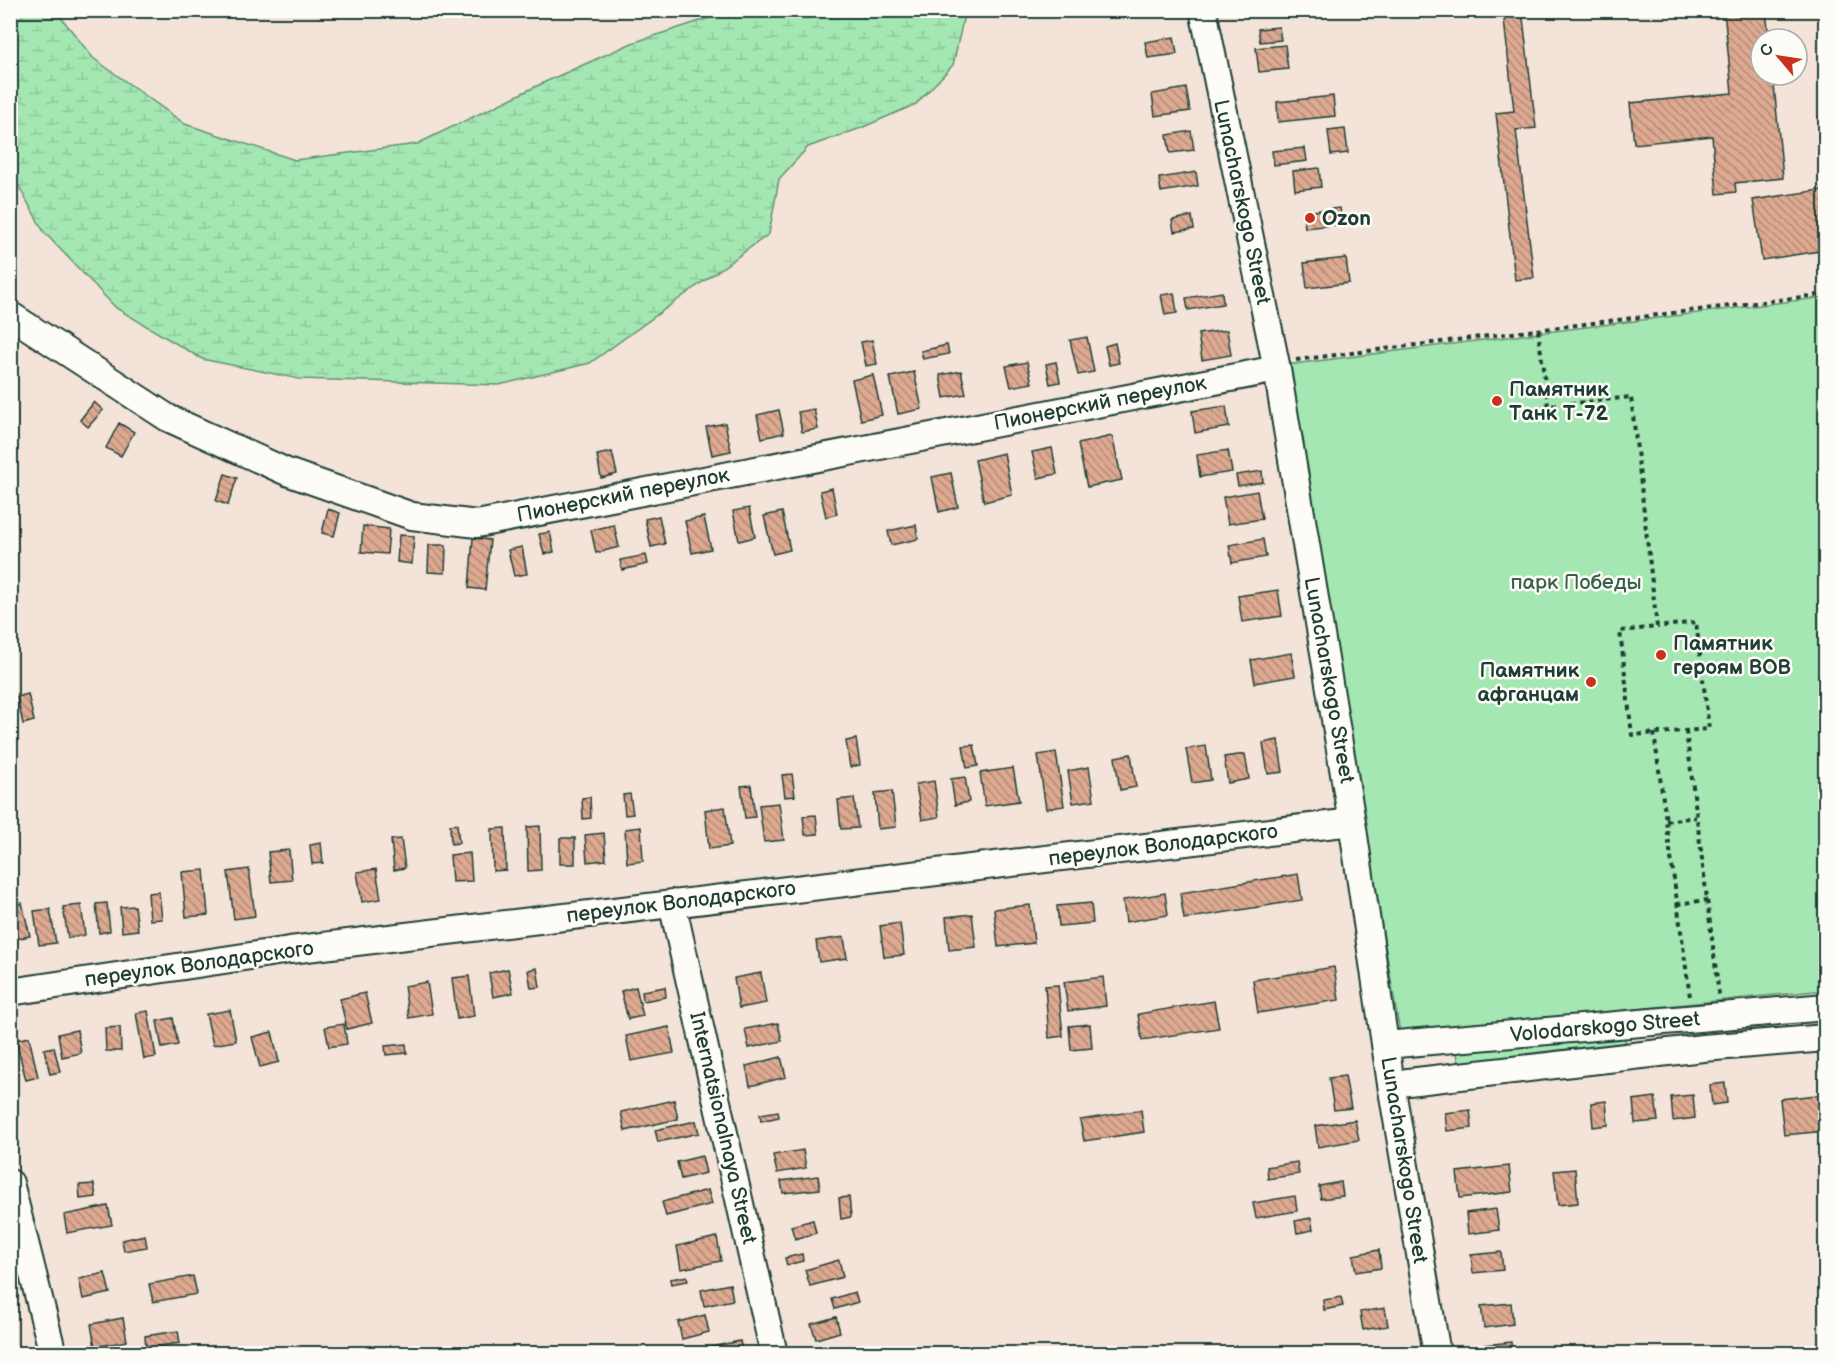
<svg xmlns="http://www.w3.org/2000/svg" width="1836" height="1364" viewBox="0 0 1836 1364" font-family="'Balsamiq Sans',sans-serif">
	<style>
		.green { fill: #a4e7b2; stroke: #629273; stroke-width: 1.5 }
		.wetland { fill: url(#wetland-marsh); stroke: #629273; stroke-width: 1.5 }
		.building { fill: url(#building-back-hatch); stroke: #1f3d34; stroke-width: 1.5 }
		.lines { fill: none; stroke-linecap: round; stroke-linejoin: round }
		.minor-casing { stroke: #1f3d34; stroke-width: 30 }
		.path { stroke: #1f3d34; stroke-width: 4; stroke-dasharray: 4.5 4.5; stroke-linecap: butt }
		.minor { stroke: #fdfcf7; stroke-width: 26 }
		.poi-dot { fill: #c8321e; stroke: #fdfcf7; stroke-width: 2 }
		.labels { text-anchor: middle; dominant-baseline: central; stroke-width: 5; stroke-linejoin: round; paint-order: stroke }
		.street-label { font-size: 21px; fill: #1f3d34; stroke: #fdfcf7 }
		.poi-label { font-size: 21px; font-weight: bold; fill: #1f3d34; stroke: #fdfcf7; text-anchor: start }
		.park-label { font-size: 21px; fill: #3a5f4d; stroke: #fdfcf7 }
	</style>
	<defs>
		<pattern id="wetland-marsh" width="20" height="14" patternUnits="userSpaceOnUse" patternTransform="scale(1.5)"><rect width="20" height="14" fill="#a4e7b2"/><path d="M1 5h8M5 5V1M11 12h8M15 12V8" fill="none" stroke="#8dc79a"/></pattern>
		<pattern id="building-back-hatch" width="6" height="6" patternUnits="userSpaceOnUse" patternTransform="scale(1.5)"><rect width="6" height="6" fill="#dda991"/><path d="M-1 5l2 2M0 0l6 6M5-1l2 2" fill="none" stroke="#b38b77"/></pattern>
	</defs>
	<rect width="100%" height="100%" fill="#f3e3d8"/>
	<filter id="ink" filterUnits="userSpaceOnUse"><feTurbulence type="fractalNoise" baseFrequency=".0167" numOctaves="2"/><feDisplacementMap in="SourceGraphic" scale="12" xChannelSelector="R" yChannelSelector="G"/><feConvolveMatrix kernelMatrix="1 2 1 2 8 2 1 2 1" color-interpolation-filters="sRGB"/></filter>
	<g filter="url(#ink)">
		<!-- green -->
		<path class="green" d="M 1825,297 L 1825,990 L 1400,1033 L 1286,365 Z
			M 1626,1036 L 1624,1050 L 1459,1066 L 1457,1053 Z"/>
		<!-- wetland -->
		<path class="wetland" d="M 10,11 L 56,11 L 93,58 L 185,124 L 295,160 L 417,144 L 545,82 L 632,43 L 731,11 L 965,11 L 953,65 L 916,104 L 861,128 L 808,147 L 779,179 L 769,234 L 590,363 L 499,385 L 299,379 L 202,359 L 116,308 L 44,232 L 11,172 Z"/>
		<!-- building -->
		<path class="building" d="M 1503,10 L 1522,10 L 1536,128 L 1516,130 L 1534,278 L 1515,280 L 1496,113 L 1514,111 Z
			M 1724,10 L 1766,10 L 1769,39 L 1761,39 L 1761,75 L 1773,75 L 1783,178 L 1735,183 L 1736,192 L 1717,194 L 1712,136 L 1634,144 L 1630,103 L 1732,93 Z
			M 1279,27 L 1281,40 L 1260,42 L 1258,29 Z
			M 1174,37 L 1177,54 L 1148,58 L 1145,42 Z
			M 1285,45 L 1288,69 L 1259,72 L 1256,48 Z
			M 1186,88 L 1190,111 L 1155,116 L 1152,94 Z
			M 1333,96 L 1335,116 L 1278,122 L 1277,102 Z
			M 1345,129 L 1348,153 L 1331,155 L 1328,131 Z
			M 1191,131 L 1194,150 L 1170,153 L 1167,135 Z
			M 1305,148 L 1307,161 L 1274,165 L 1272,151 Z
			M 1319,168 L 1321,187 L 1295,190 L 1293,171 Z
			M 1196,172 L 1198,186 L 1161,192 L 1159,178 Z
			M 1826,189 L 1826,250 L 1762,260 L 1753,200 Z
			M 1340,208 L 1342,224 L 1305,228 L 1303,212 Z
			M 1192,216 L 1194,229 L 1174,232 L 1172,220 Z
			M 1346,258 L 1349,283 L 1307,288 L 1304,263 Z
			M 1222,292 L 1223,304 L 1188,310 L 1186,298 Z
			M 1174,293 L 1177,313 L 1165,315 L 1161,295 Z
			M 1227,330 L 1231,355 L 1202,360 L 1198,334 Z
			M 1087,337 L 1094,372 L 1078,375 L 1070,340 Z
			M 872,340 L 877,364 L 866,366 L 861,342 Z
			M 1115,343 L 1119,363 L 1109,365 L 1105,346 Z
			M 947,345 L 949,354 L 923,359 L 921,351 Z
			M 1027,362 L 1032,383 L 1011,387 L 1006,366 Z
			M 1056,362 L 1060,382 L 1050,384 L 1046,364 Z
			M 961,371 L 966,394 L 944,398 L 940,375 Z
			M 914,372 L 922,409 L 898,414 L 890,377 Z
			M 873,375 L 882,415 L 861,420 L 852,380 Z
			M 94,402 L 103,410 L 88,427 L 80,420 Z
			M 1226,406 L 1229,427 L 1195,433 L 1192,411 Z
			M 814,409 L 818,429 L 802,432 L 798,412 Z
			M 779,410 L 784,433 L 762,438 L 757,415 Z
			M 119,423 L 134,432 L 121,456 L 106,448 Z
			M 725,423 L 731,451 L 712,455 L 706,427 Z
			M 1112,436 L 1122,480 L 1087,487 L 1078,444 Z
			M 1052,448 L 1057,474 L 1038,478 L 1032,452 Z
			M 1228,450 L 1232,472 L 1200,477 L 1197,455 Z
			M 612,452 L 617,474 L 601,478 L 597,455 Z
			M 1004,453 L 1012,495 L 984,502 L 975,460 Z
			M 1262,471 L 1263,482 L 1238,486 L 1236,475 Z
			M 951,473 L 958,507 L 939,512 L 932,477 Z
			M 225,474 L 237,478 L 228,505 L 216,501 Z
			M 832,488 L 837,514 L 826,517 L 820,491 Z
			M 1257,491 L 1262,519 L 1228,524 L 1223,497 Z
			M 749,508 L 755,537 L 739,541 L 733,511 Z
			M 328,509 L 340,513 L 334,536 L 322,533 Z
			M 782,512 L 790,550 L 773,554 L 764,516 Z
			M 659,516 L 665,544 L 651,547 L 645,519 Z
			M 704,517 L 711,549 L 692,553 L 685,521 Z
			M 614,525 L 619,547 L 596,553 L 591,530 Z
			M 916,525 L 918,539 L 891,545 L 888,531 Z
			M 363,526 L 389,529 L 387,554 L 361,552 Z
			M 550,532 L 554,552 L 544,554 L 539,534 Z
			M 399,535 L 414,536 L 412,564 L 397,562 Z
			M 473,538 L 490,540 L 485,590 L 469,588 Z
			M 1263,539 L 1266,557 L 1232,563 L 1229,545 Z
			M 429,545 L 446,545 L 445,573 L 428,572 Z
			M 522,547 L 527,574 L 514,576 L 508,550 Z
			M 646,555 L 648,564 L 622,570 L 620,560 Z
			M 1278,590 L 1282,616 L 1242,622 L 1238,596 Z
			M 1291,653 L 1295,676 L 1255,683 L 1251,660 Z
			M 28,694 L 34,721 L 23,724 L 17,697 Z
			M 856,739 L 860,765 L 850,767 L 846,741 Z
			M 1278,740 L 1283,772 L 1268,774 L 1263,743 Z
			M 974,745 L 978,766 L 967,768 L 963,746 Z
			M 1206,746 L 1211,780 L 1192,783 L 1186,749 Z
			M 1056,752 L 1064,806 L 1046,809 L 1038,755 Z
			M 1131,754 L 1136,787 L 1120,790 L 1115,757 Z
			M 1245,754 L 1249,779 L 1228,783 L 1224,757 Z
			M 1089,767 L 1094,800 L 1073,803 L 1068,771 Z
			M 1013,768 L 1019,801 L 985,806 L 980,773 Z
			M 792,774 L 795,796 L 785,797 L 782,775 Z
			M 965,777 L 969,802 L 955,805 L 951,779 Z
			M 934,781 L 939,817 L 922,820 L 916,784 Z
			M 751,785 L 755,817 L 745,818 L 741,786 Z
			M 892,791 L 896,827 L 878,829 L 875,793 Z
			M 630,794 L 633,814 L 625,815 L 623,795 Z
			M 590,797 L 591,818 L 583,819 L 582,798 Z
			M 854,798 L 858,828 L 841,829 L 838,800 Z
			M 779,803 L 784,840 L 764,842 L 759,805 Z
			M 725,807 L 730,846 L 709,849 L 705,810 Z
			M 816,815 L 818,834 L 805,835 L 803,816 Z
			M 457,824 L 459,843 L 451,844 L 450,825 Z
			M 540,826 L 541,870 L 528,871 L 527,827 Z
			M 641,827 L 643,861 L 627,863 L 625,829 Z
			M 505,828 L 506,870 L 493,871 L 492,829 Z
			M 604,833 L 606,860 L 587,862 L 585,835 Z
			M 560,838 L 575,838 L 575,864 L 560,864 Z
			M 401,839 L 405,868 L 394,870 L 391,840 Z
			M 321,843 L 323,863 L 312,864 L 310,845 Z
			M 289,850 L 292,880 L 271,882 L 268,852 Z
			M 470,853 L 472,881 L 452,882 L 450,855 Z
			M 249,869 L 255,916 L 234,919 L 228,872 Z
			M 376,869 L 381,899 L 362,902 L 357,872 Z
			M 204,870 L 208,915 L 186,917 L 182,872 Z
			M 1298,874 L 1302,900 L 1184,919 L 1180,893 Z
			M 159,892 L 162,919 L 150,920 L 148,893 Z
			M 1165,893 L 1168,915 L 1126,922 L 1123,900 Z
			M 22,903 L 30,936 L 10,940 L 10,906 Z
			M 107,903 L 110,931 L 99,933 L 96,904 Z
			M 1091,903 L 1093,923 L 1059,926 L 1057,906 Z
			M 81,905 L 85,935 L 68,938 L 63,907 Z
			M 1030,905 L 1034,943 L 998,947 L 994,909 Z
			M 135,906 L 138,930 L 122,932 L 120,907 Z
			M 50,909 L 56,943 L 39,945 L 34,911 Z
			M 972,914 L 976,947 L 949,950 L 946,917 Z
			M 900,923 L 904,955 L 884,957 L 880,926 Z
			M 844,937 L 847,958 L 819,962 L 816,941 Z
			M 1334,967 L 1339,1000 L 1258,1013 L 1253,980 Z
			M 537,968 L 540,987 L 531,988 L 528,970 Z
			M 508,969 L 513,993 L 493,997 L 489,973 Z
			M 761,973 L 766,1003 L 739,1008 L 734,978 Z
			M 469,976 L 474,1016 L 457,1019 L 452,978 Z
			M 1103,977 L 1106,1006 L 1068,1011 L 1064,982 Z
			M 427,982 L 432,1014 L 409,1018 L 404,986 Z
			M 1058,985 L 1063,1036 L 1049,1038 L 1045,986 Z
			M 636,987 L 643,1016 L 628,1019 L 621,991 Z
			M 665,987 L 666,997 L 643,1001 L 642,991 Z
			M 365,993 L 372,1023 L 347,1029 L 340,999 Z
			M 1214,1001 L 1219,1028 L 1142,1040 L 1138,1014 Z
			M 230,1010 L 236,1041 L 213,1045 L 206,1014 Z
			M 148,1011 L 156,1057 L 144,1059 L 136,1013 Z
			M 173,1018 L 178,1045 L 162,1048 L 157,1021 Z
			M 778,1023 L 782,1041 L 749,1048 L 745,1029 Z
			M 344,1024 L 347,1044 L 329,1047 L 325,1027 Z
			M 1090,1024 L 1092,1048 L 1071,1050 L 1069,1026 Z
			M 120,1027 L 121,1051 L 106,1051 L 105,1028 Z
			M 669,1027 L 674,1053 L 631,1061 L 626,1036 Z
			M 77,1030 L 81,1053 L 62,1057 L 58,1034 Z
			M 272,1032 L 279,1062 L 260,1067 L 252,1037 Z
			M 29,1037 L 38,1077 L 26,1080 L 16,1040 Z
			M 406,1044 L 407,1053 L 386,1055 L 385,1046 Z
			M 54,1047 L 60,1072 L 50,1074 L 44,1049 Z
			M 781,1057 L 786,1077 L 750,1086 L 746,1066 Z
			M 1345,1076 L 1351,1108 L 1334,1110 L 1329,1078 Z
			M 1725,1083 L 1727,1103 L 1712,1105 L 1710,1085 Z
			M 1826,1094 L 1826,1131 L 1784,1135 L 1780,1099 Z
			M 1693,1095 L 1695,1118 L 1673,1121 L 1671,1097 Z
			M 1655,1097 L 1658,1121 L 1635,1123 L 1633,1100 Z
			M 674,1100 L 678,1119 L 625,1131 L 621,1112 Z
			M 1606,1101 L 1608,1125 L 1593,1127 L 1591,1103 Z
			M 1141,1110 L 1144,1132 L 1084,1141 L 1080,1120 Z
			M 1470,1110 L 1472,1128 L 1447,1131 L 1445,1113 Z
			M 778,1111 L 779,1117 L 761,1121 L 760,1114 Z
			M 1355,1120 L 1359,1140 L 1318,1147 L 1315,1126 Z
			M 696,1121 L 699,1133 L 658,1142 L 655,1130 Z
			M 803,1150 L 806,1168 L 777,1173 L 773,1155 Z
			M 702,1156 L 706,1173 L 681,1179 L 677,1162 Z
			M 1297,1162 L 1299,1174 L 1268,1179 L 1267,1167 Z
			M 1509,1166 L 1512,1192 L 1460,1198 L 1457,1172 Z
			M 1575,1169 L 1578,1203 L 1558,1205 L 1554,1171 Z
			M 818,1176 L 820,1189 L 783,1193 L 781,1181 Z
			M 1341,1182 L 1343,1196 L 1321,1199 L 1319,1186 Z
			M 94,1184 L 96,1197 L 80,1199 L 79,1185 Z
			M 708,1190 L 712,1204 L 666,1216 L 662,1202 Z
			M 1295,1196 L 1297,1211 L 1256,1218 L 1253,1203 Z
			M 849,1197 L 851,1217 L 841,1219 L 839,1198 Z
			M 108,1206 L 112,1225 L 67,1233 L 64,1215 Z
			M 1496,1209 L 1499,1230 L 1468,1234 L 1466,1213 Z
			M 1311,1218 L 1313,1230 L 1297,1233 L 1295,1221 Z
			M 813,1220 L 816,1233 L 795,1239 L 791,1226 Z
			M 145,1235 L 147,1247 L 124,1251 L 122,1240 Z
			M 717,1237 L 721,1261 L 681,1269 L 677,1246 Z
			M 1379,1250 L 1381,1268 L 1356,1272 L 1353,1255 Z
			M 1501,1252 L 1503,1270 L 1473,1273 L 1471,1255 Z
			M 802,1254 L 803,1261 L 787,1265 L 785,1258 Z
			M 839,1260 L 843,1277 L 810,1286 L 805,1270 Z
			M 105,1273 L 110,1293 L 83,1299 L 79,1279 Z
			M 193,1276 L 197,1294 L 153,1302 L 149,1284 Z
			M 687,1276 L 688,1281 L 671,1284 L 670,1279 Z
			M 730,1284 L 733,1300 L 704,1306 L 701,1290 Z
			M 855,1292 L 858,1302 L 835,1309 L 832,1299 Z
			M 1341,1297 L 1343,1306 L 1324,1310 L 1323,1300 Z
			M 1511,1303 L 1513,1324 L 1484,1328 L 1481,1306 Z
			M 1385,1308 L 1388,1326 L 1363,1330 L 1360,1312 Z
			M 705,1315 L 709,1332 L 682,1339 L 678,1322 Z
			M 836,1317 L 840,1332 L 816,1339 L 811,1324 Z
			M 123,1318 L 127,1341 L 95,1347 L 91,1324 Z
			M 178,1331 L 180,1343 L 146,1348 L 145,1336 Z
			M 740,1341 L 743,1354 L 707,1354 L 706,1348 Z
			M 1511,1342 L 1512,1354 L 1486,1354 L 1485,1345 Z"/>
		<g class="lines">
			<defs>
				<path id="minor" d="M 1203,10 L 1277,369 L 1352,822 L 1391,1084 L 1437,1354
					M 10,315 L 168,418 L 287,472 L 412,516 L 477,524 L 1277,369
					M 672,903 L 774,1354
					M 10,992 L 290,950 L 1352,822
					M 1385,1045 L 1826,1007
					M 1391,1084 L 1703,1048 L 1826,1038
					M 10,1183 L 53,1354"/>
			</defs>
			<!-- minor casing -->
			<use href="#minor" class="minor-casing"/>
			<!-- path -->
			<path class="path" d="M 1538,330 L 1548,406 L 1631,397 L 1657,627 L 1620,631 L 1632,735 L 1709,729 L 1696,622 L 1657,627
				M 1296,360 L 1826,294
				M 1686,731 L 1719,995
				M 1654,733 L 1690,997
				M 1666,821 L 1696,817
				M 1677,904 L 1707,900"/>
			<!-- minor -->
			<use href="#minor" class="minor"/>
		</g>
	</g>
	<!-- markers -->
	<g class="poi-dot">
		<circle cx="1310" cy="218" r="6"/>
		<circle cx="1497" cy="401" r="6"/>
		<circle cx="1661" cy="655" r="6"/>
		<circle cx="1591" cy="682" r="6"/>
	</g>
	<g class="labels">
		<!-- street labels -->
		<g class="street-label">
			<text transform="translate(1242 202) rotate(78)">Lunacharskogo Street</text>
			<text transform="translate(1100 403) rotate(-11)">Пионерский переулок</text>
			<text transform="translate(623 495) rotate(-11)">Пионерский переулок</text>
			<text transform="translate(1329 680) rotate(80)">Lunacharskogo Street</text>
			<text transform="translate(1163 845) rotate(-7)">переулок Володарского</text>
			<text transform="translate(681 902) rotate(-7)">переулок Володарского</text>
			<text transform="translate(199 964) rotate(-8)">переулок Володарского</text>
			<text transform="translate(1605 1027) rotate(-5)">Volodarskogo Street</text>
			<text transform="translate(723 1128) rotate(77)">Internatsionalnaya Street</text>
			<text transform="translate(1404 1160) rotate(81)">Lunacharskogo Street</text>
		</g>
		<!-- poi labels -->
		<g class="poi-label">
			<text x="1322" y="218">Ozon</text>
			<text x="1509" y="389">Памятник<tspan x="1509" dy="24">Танк Т-72</tspan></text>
			<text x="1673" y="643">Памятник<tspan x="1673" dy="24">героям ВОВ</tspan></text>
			<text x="1579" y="670" text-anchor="end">Памятник<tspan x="1579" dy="24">афганцам</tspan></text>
		</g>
		<!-- park labels -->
		<g class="park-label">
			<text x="1576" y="582">парк Победы</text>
		</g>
	</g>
	<!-- margin -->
	<rect width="1836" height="1364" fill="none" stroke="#fdfcf7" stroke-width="36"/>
	<rect x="18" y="18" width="1800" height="1328" fill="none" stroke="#1f3d34" stroke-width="2" filter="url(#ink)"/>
	<!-- north arrow -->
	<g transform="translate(1779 57) rotate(299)"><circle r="28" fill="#fdfcf7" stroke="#a4b0a9" stroke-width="1.5"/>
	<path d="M0-4.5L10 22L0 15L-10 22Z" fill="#c8321e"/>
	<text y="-9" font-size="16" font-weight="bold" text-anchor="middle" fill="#1f3d34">С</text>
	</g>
</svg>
